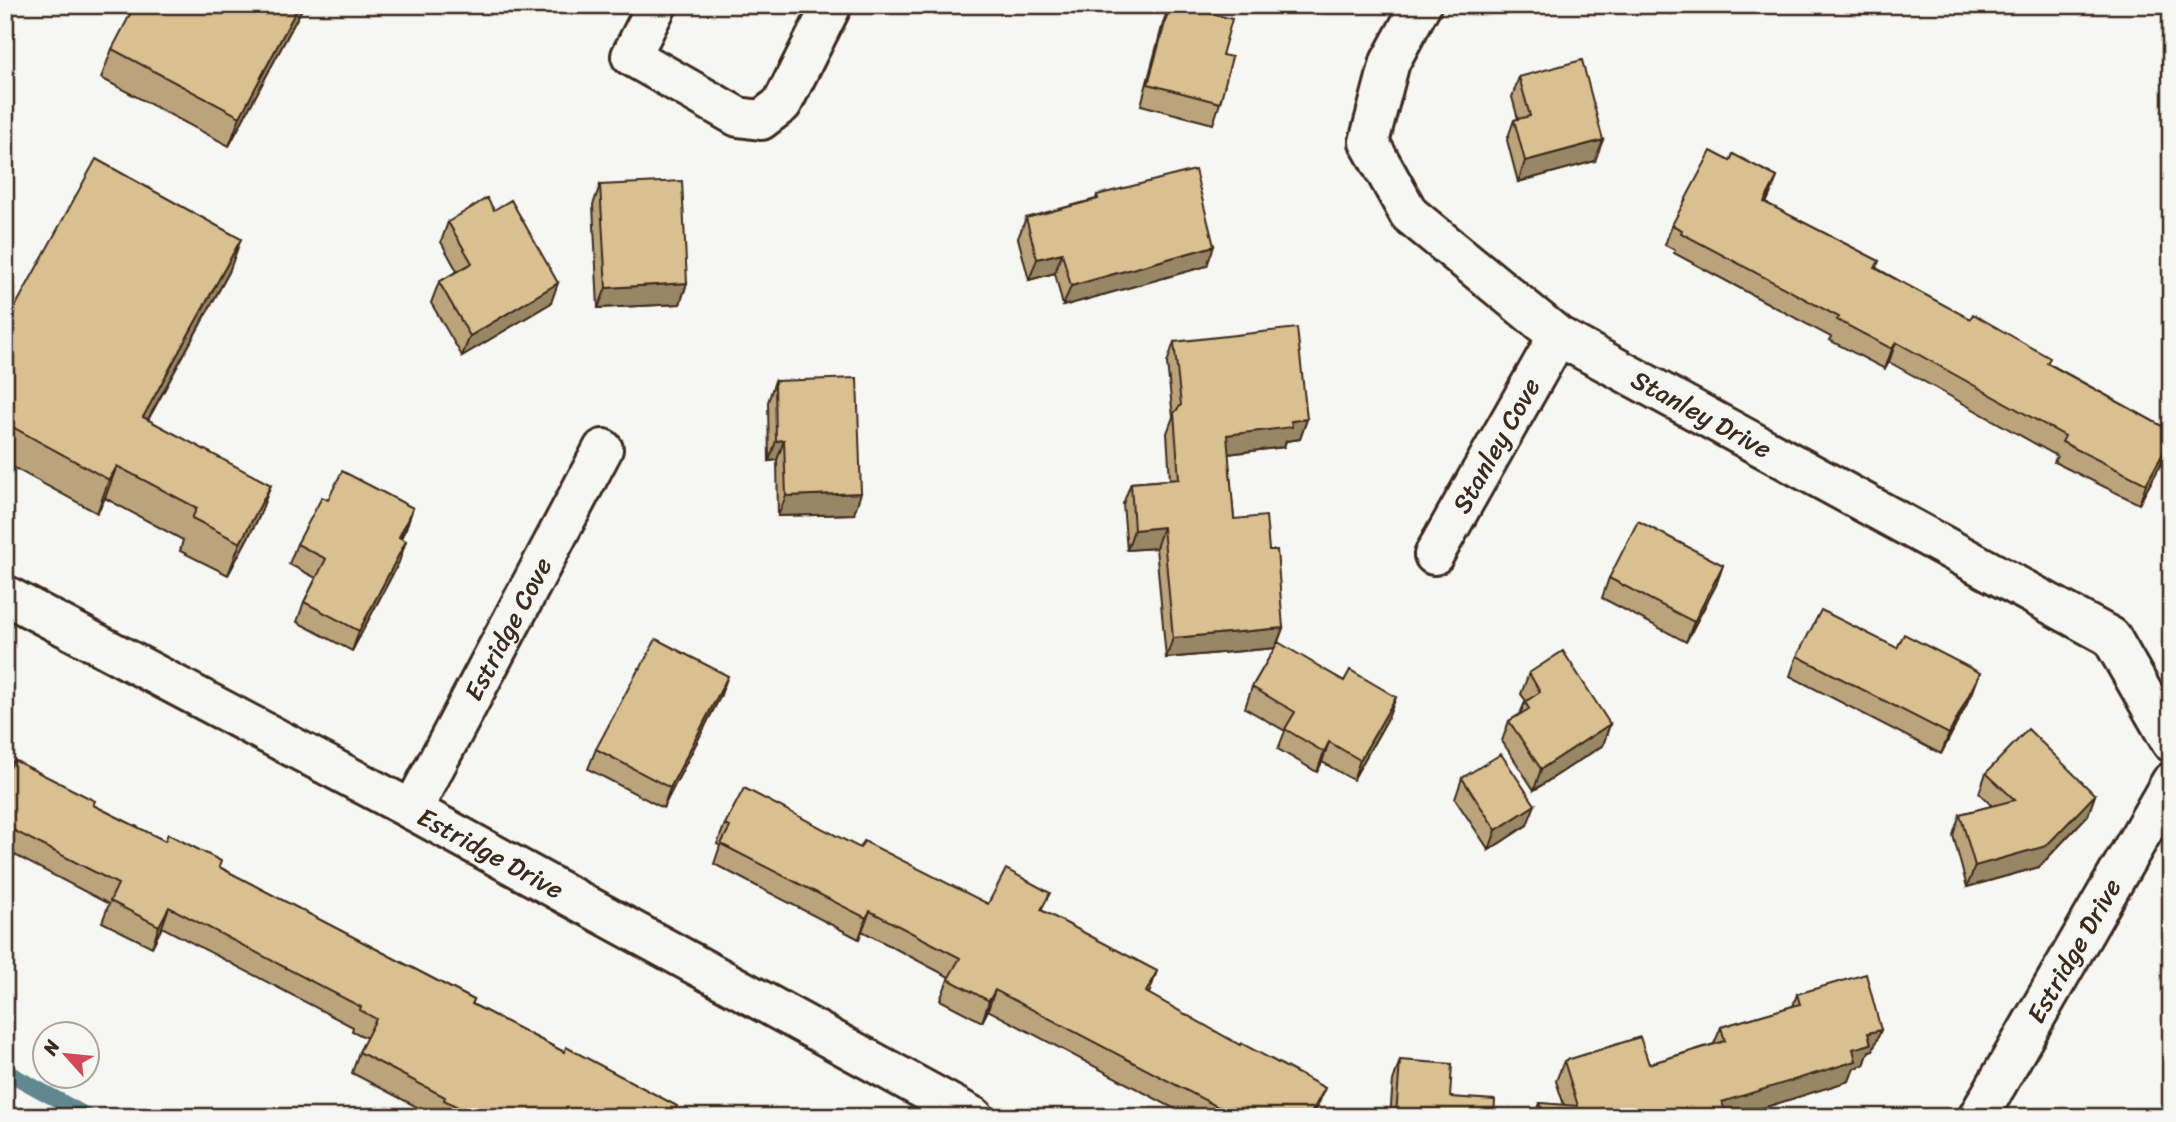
<svg xmlns="http://www.w3.org/2000/svg" width="2176" height="1122" viewBox="0 0 2176 1122" font-family="Sriracha,sans-serif">
	<style>
		.lines { fill: none; stroke-linecap: round; stroke-linejoin: round }
		.stream { stroke: #61888e; stroke-width: 16 }
		.minor-casing { stroke: #3b2a1e; stroke-width: 44 }
		.minor { stroke: #f6f6f2; stroke-width: 38 }
		.wall { fill: #bba47c; stroke: #3b2a1e; stroke-width: 2 }
		.shaded-wall { fill: #998665; stroke: #3b2a1e; stroke-width: 2 }
		.building { fill: #dabf90; stroke: #3b2a1e; stroke-width: 2 }
		.labels { text-anchor: middle; dominant-baseline: central; stroke-width: 6; stroke-linejoin: round; paint-order: stroke }
		.street-label { font-size: 26px; fill: #3b2a1e; stroke: #f6f6f2 }
	</style>
	<rect width="100%" height="100%" fill="#f6f6f2"/>
	<filter id="ink" filterUnits="userSpaceOnUse"><feTurbulence type="fractalNoise" baseFrequency=".0143" numOctaves="2"/><feDisplacementMap in="SourceGraphic" scale="14" xChannelSelector="R" yChannelSelector="G"/><feConvolveMatrix kernelMatrix="1 2 1 2 8 2 1 2 1" color-interpolation-filters="sRGB"/></filter>
	<g filter="url(#ink)">
		<g class="lines">
			<!-- stream -->
			<path class="stream" d="M 5,1071 L 89,1117"/>
			<defs>
				<g id="minor">
					<path d="M 657,5 L 631,56 L 738,117 L 761,120 L 782,104 L 832,5"/>
					<path id="s1" d="M 1421,5 L 1390,62 L 1369,142 L 1409,214 L 1558,336 L 2111,637 L 2171,742"/>
					<path id="s2" d="M 1434,555 L 1558,336"/>
					<path id="s3" d="M 5,595 L 412,810 L 974,1117"/>
					<path id="s4" d="M 412,810 L 603,449"/>
					<path id="s5" d="M 1978,1117 L 2171,782"/>
				</g>
			</defs>
			<!-- minor casing -->
			<use href="#minor" class="minor-casing"/>
			<!-- minor -->
			<use href="#minor" class="minor"/>
		</g>
		<!-- wall -->
		<path class="wall" d="M 304,5 L 229,146 L 101,78 L 112,49 Z
			M 1169,5 L 1222,55 L 1220,103 L 1213,124 L 1141,105 L 1163,23 Z
			M 1656,5 L 1676,5 L 1671,14 Z
			M 1519,77 L 1595,161 L 1518,182 L 1507,140 L 1514,120 L 1518,119 L 1512,97 Z
			M 1730,161 L 1777,177 L 1766,203 L 1879,261 L 1876,268 L 2171,431 L 2171,442 L 2167,453 L 2139,504 L 2054,462 L 2057,456 L 1889,362 L 1885,369 L 1829,340 L 1831,337 L 1674,253 L 1675,250 L 1665,245 L 1672,225 Z
			M 600,185 L 687,283 L 680,304 L 598,308 L 593,205 Z
			M 1097,195 L 1207,266 L 1063,306 L 1055,273 L 1029,280 L 1018,238 L 1026,218 L 1096,199 Z
			M 448,222 L 551,303 L 462,356 L 431,303 L 439,282 L 457,271 L 441,242 Z
			M 229,272 L 148,420 L 259,517 L 228,575 L 180,551 L 183,540 L 105,498 L 97,513 L 5,463 L 5,316 L 9,318 Z
			M 1174,342 L 1307,419 L 1300,439 L 1286,441 L 1284,447 L 1228,454 L 1234,519 L 1269,550 L 1283,628 L 1277,645 L 1344,681 L 1396,697 L 1388,718 L 1353,780 L 1322,762 L 1317,772 L 1278,749 L 1285,731 L 1245,708 L 1252,687 L 1275,648 L 1166,658 L 1156,548 L 1127,550 L 1123,504 L 1131,483 L 1170,480 L 1167,433 L 1173,417 L 1167,363 Z
			M 775,381 L 854,514 L 778,516 L 777,460 L 769,461 L 768,402 Z
			M 328,500 L 413,508 L 406,528 L 401,538 L 399,562 L 352,651 L 297,622 L 304,602 L 316,578 L 289,564 L 297,544 Z
			M 1723,565 L 1716,585 L 1686,642 L 1602,598 L 1609,578 Z
			M 1897,648 L 1972,694 L 1941,754 L 1790,676 L 1797,656 Z
			M 1529,673 L 1610,724 L 1603,745 L 1534,790 L 1502,741 L 1509,721 L 1520,714 L 1525,702 L 1526,701 L 1521,694 Z
			M 720,697 L 663,808 L 588,769 L 596,749 Z
			M 1986,773 L 2095,795 L 2088,815 L 2039,867 L 1967,887 L 1953,835 L 1960,814 L 1992,806 L 1979,793 Z
			M 5,776 L 93,805 L 165,841 L 219,867 L 474,1000 L 472,1004 L 689,1117 L 436,1117 L 352,1073 L 359,1052 L 367,1038 L 352,1031 L 353,1027 L 162,927 L 152,947 L 102,922 L 109,904 L 5,850 Z
			M 1462,778 L 1527,825 L 1489,850 L 1455,799 Z
			M 725,824 L 860,848 L 988,904 L 1043,911 L 1149,994 L 1317,1108 L 1313,1117 L 1190,1117 L 988,1010 L 982,1022 L 940,1000 L 949,977 L 862,931 L 859,939 L 714,864 L 720,846 L 717,844 Z
			M 1797,994 L 1873,1050 L 1869,1051 L 1864,1065 L 1854,1068 L 1849,1081 L 1734,1117 L 1535,1117 L 1540,1103 L 1564,1105 L 1556,1081 L 1564,1061 L 1649,1064 L 1714,1044 L 1721,1027 L 1793,1006 Z
			M 1400,1060 L 1450,1097 L 1494,1117 L 1390,1117 L 1393,1081 Z"/>
		<!-- shaded-wall -->
		<path class="shaded-wall" d="M 299,5 L 304,5 L 229,146 L 240,117 Z
			M 1603,140 L 1595,161 L 1518,182 L 1525,161 Z
			M 1777,177 L 1769,197 L 1756,223 L 1764,202 Z
			M 241,239 L 229,272 L 131,450 L 143,417 Z
			M 1214,246 L 1207,266 L 1063,306 L 1071,286 Z
			M 1062,253 L 1055,273 L 1029,280 L 1037,259 Z
			M 558,283 L 551,303 L 462,356 L 470,336 Z
			M 687,283 L 680,304 L 598,308 L 606,288 Z
			M 1896,342 L 1889,362 L 1885,369 L 1892,349 Z
			M 1307,419 L 1300,439 L 1286,441 L 1284,447 L 1219,455 L 1227,435 L 1291,421 Z
			M 2171,439 L 2167,453 L 2139,504 L 2146,484 Z
			M 784,440 L 777,460 L 769,461 L 776,441 Z
			M 117,466 L 105,498 L 97,513 L 109,480 Z
			M 271,485 L 259,517 L 228,575 L 240,543 Z
			M 861,493 L 854,514 L 778,516 L 786,496 Z
			M 413,508 L 406,528 L 391,557 L 399,537 Z
			M 1163,527 L 1156,548 L 1127,550 L 1134,530 Z
			M 406,541 L 399,562 L 352,651 L 359,631 Z
			M 1723,565 L 1716,585 L 1686,642 L 1694,622 Z
			M 1283,628 L 1275,648 L 1166,658 L 1173,638 Z
			M 1980,673 L 1972,694 L 1941,754 L 1949,734 Z
			M 728,676 L 720,697 L 663,808 L 670,788 Z
			M 1396,697 L 1388,718 L 1353,780 L 1360,760 Z
			M 1610,724 L 1603,745 L 1534,790 L 1541,769 Z
			M 1329,742 L 1322,762 L 1317,772 L 1324,752 Z
			M 2095,795 L 2088,815 L 2039,867 L 1967,887 L 1975,866 Z
			M 1535,805 L 1527,825 L 1489,850 L 1496,830 Z
			M 169,907 L 162,927 L 152,947 L 159,926 Z
			M 870,911 L 862,931 L 859,939 L 866,918 Z
			M 1157,971 L 1150,991 L 1138,1013 L 1146,992 Z
			M 995,990 L 988,1010 L 982,1022 L 989,1001 Z
			M 1881,1030 L 1873,1050 L 1869,1051 L 1864,1065 L 1854,1068 L 1849,1081 L 1734,1117 L 1704,1117 L 1722,1102 L 1853,1049 L 1868,1033 Z
			M 1325,1088 L 1317,1108 L 1313,1117 L 1309,1117 Z"/>
		<!-- building -->
		<path class="building" d="M 135,5 L 299,5 L 240,117 L 112,49 Z
			M 1170,5 L 1180,5 L 1232,19 L 1222,55 L 1232,57 L 1220,103 L 1148,84 Z
			M 1582,60 L 1603,140 L 1525,161 L 1514,120 L 1530,116 L 1519,77 Z
			M 1711,151 L 1730,161 L 1733,154 L 1777,177 L 1764,202 L 1879,261 L 1875,268 L 1970,319 L 1973,314 L 2050,358 L 2047,363 L 2171,431 L 2171,439 L 2146,484 L 2062,442 L 2065,436 L 1896,342 L 1892,349 L 1837,320 L 1839,317 L 1681,233 L 1682,230 L 1672,225 Z
			M 96,159 L 241,239 L 143,417 L 271,485 L 240,543 L 192,518 L 197,508 L 117,466 L 109,480 L 5,423 L 5,316 L 9,318 Z
			M 1195,170 L 1214,246 L 1071,286 L 1062,253 L 1037,259 L 1026,218 L 1098,199 L 1097,195 Z
			M 682,181 L 687,283 L 606,288 L 600,185 Z
			M 487,198 L 494,210 L 511,200 L 558,283 L 470,336 L 439,282 L 472,263 L 448,222 Z
			M 1297,328 L 1307,419 L 1291,421 L 1292,427 L 1227,435 L 1234,519 L 1266,516 L 1269,550 L 1277,550 L 1283,628 L 1173,638 L 1163,527 L 1134,530 L 1131,483 L 1179,479 L 1174,413 L 1181,405 L 1174,342 Z
			M 857,378 L 861,493 L 786,496 L 784,440 L 776,441 L 775,381 Z
			M 342,471 L 413,508 L 399,537 L 406,541 L 359,631 L 304,602 L 326,559 L 297,544 L 322,497 L 328,500 Z
			M 1638,521 L 1723,565 L 1694,622 L 1609,578 Z
			M 1821,610 L 1897,648 L 1904,634 L 1980,673 L 1949,734 L 1797,656 Z
			M 656,639 L 728,676 L 670,788 L 596,749 L 639,668 L 640,669 Z
			M 1278,642 L 1344,681 L 1350,670 L 1396,697 L 1360,760 L 1329,742 L 1324,752 L 1285,729 L 1295,712 L 1252,687 Z
			M 1563,651 L 1610,724 L 1541,769 L 1509,721 L 1529,709 L 1525,702 L 1540,692 L 1529,673 Z
			M 2028,729 L 2095,795 L 2046,846 L 1975,866 L 1960,814 L 2015,800 L 1986,773 Z
			M 1501,754 L 1535,805 L 1496,830 L 1462,778 Z
			M 14,760 L 95,801 L 93,805 L 165,841 L 168,834 L 221,861 L 219,867 L 474,1000 L 472,1004 L 564,1052 L 566,1047 L 677,1106 L 675,1110 L 689,1117 L 493,1117 L 488,1114 L 486,1117 L 477,1117 L 444,1100 L 445,1097 L 359,1052 L 376,1019 L 360,1010 L 361,1007 L 169,907 L 159,926 L 110,901 L 118,884 L 5,826 L 5,776 Z
			M 744,788 L 860,848 L 864,841 L 988,904 L 1006,869 L 1050,893 L 1041,910 L 1157,971 L 1146,992 L 1240,1045 L 1241,1043 L 1325,1088 L 1309,1117 L 1253,1117 L 1247,1113 L 1245,1117 L 1237,1117 L 995,990 L 989,1001 L 948,979 L 960,958 L 870,911 L 866,918 L 721,844 L 730,827 L 725,824 Z
			M 1866,974 L 1881,1030 L 1868,1033 L 1871,1044 L 1853,1049 L 1856,1061 L 1722,1102 L 1725,1111 L 1704,1117 L 1545,1117 L 1540,1103 L 1578,1106 L 1564,1061 L 1640,1037 L 1649,1064 L 1725,1041 L 1721,1027 L 1800,1004 L 1797,994 Z
			M 1400,1060 L 1452,1064 L 1450,1097 L 1495,1100 L 1494,1117 L 1396,1117 Z
			M 1370,1112 L 1379,1117 L 1370,1117 Z"/>
	</g>
	<g class="labels">
		<!-- street labels -->
		<g class="street-label">
			<text stroke="none"><textPath href="#s1" startOffset="586">Stanley Drive</textPath></text>
			<text stroke="none"><textPath href="#s2" startOffset="126">Stanley Cove</textPath></text>
			<text stroke="none"><textPath href="#s4" startOffset="205">Estridge Cove</textPath></text>
			<text stroke="none"><textPath href="#s3" startOffset="550">Estridge Drive</textPath></text>
			<text stroke="none"><textPath href="#s5" startOffset="192">Estridge Drive</textPath></text>
		</g>
	</g>
	<!-- margin -->
	<rect width="2176" height="1122" fill="none" stroke="#f6f6f2" stroke-width="28"/>
	<rect x="14" y="14" width="2148" height="1094" fill="none" stroke="#3b2a1e" stroke-width="2.5" filter="url(#ink)"/>
	<!-- north arrow -->
	<g transform="translate(66 1055) rotate(297)"><circle r="33" fill="#f6f6f2" stroke="#aba49d" stroke-width="2"/>
	<path d="M0-5L12 26L0 18L-12 26Z" fill="#d1495b"/>
	<text y="-10" font-size="19" font-weight="bold" text-anchor="middle" fill="#3b2a1e">N</text>
	</g>
</svg>
